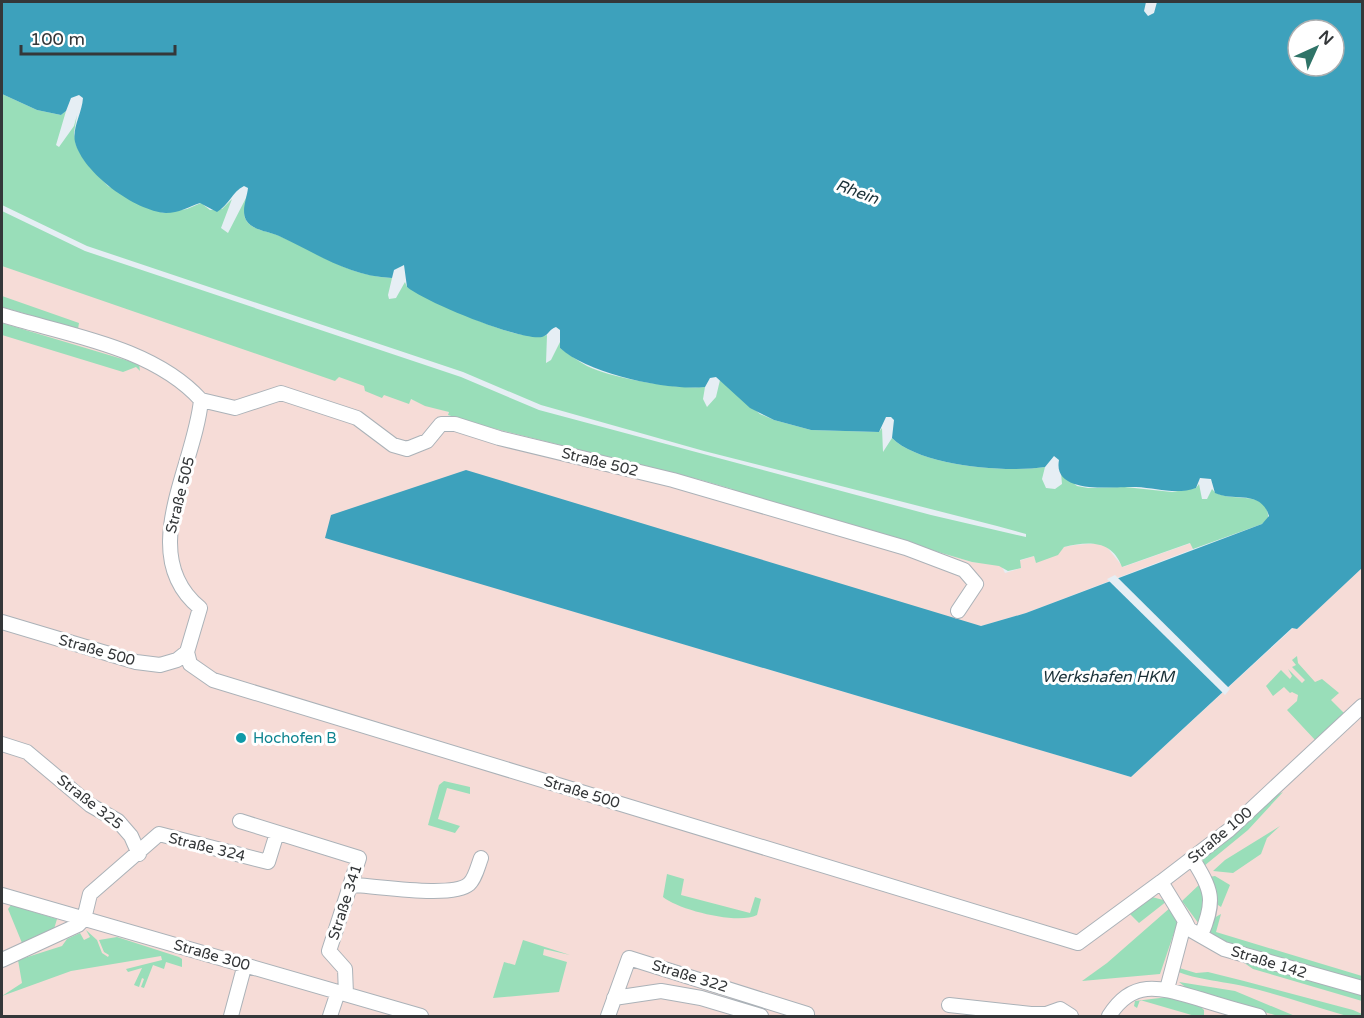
<svg xmlns="http://www.w3.org/2000/svg" width="1364" height="1018" viewBox="0 0 1364 1018" font-family="'Varela Round',sans-serif">
	<style>
		.industrial { fill: #f6dcd7 }
		.green { fill: #99deb9 }
		.water { fill: #3da1bc; fill-rule: evenodd }
		.pier { fill: #e6eef4 }
		.lines { fill: none; stroke-linecap: round; stroke-linejoin: round }
		.minor-casing { stroke: #abb2b8; stroke-width: 16 }
		.minor { stroke: #fff; stroke-width: 14 }
		.culture-dot { fill: #0f9aa8; stroke: #fff; stroke-width: 2 }
		.labels { text-anchor: middle; dominant-baseline: central; stroke-width: 6; stroke-linejoin: round; paint-order: stroke }
		.street-label { font-size: 15px; fill: #343739; stroke: #fff }
		.culture-label { font-size: 15px; fill: #0d838f; stroke: #fff; text-anchor: start }
		.water-label { font-size: 16px; font-style: italic; fill: #192f36; stroke: #fff }
	</style>
	<rect width="100%" height="100%" fill="#e6eef4"/>
	<!-- industrial -->
	<path class="industrial" d="M 2,261 L 449,412 L 448,415 L 701,480 L 972,562 L 1001,565 L 1005,573 L 1021,568 L 1019,561 L 1034,556 L 1036,562 L 1064,547 L 1075,545 L 1098,543 L 1106,546 L 1123,567 L 1191,543 L 1193,549 L 1026,613 L 981,626 L 331,515 L 538,601 L 1131,777 L 1293,628 L 1297,629 L 1362,568 L 1362,1016 L 2,1016 Z"/>
	<!-- green -->
	<path class="green" d="M 2,94 L 37,110 L 61,115 L 66,111 L 56,145 L 59,147 L 74,126 L 77,115 L 74,133 L 76,145 L 84,160 L 108,186 L 163,213 L 187,209 L 201,203 L 210,210 L 222,209 L 232,199 L 221,228 L 228,233 L 247,196 C 248,203 243,210 245,218 C 250,230 267,231 277,235 C 317,251 346,276 392,278 L 388,295 L 389,299 L 396,298 L 405,282 L 407,287 C 434,301 519,345 547,335 L 546,363 L 551,360 L 560,342 L 560,348 C 569,354 578,361 587,366 C 611,378 679,390 705,387 L 703,399 L 707,407 L 716,397 L 720,380 L 760,414 L 774,420 L 811,430 L 879,432 L 882,428 L 883,452 L 892,438 C 920,466 1006,473 1045,467 L 1042,479 L 1046,488 L 1055,489 L 1062,484 L 1061,473 L 1077,486 L 1088,488 L 1125,487 L 1172,492 L 1196,488 L 1199,484 L 1202,499 L 1207,499 L 1212,489 C 1224,506 1270,486 1268,519 L 1262,524 L 1193,549 L 1190,543 L 1122,567 C 1112,540 1089,541 1064,547 L 1058,555 L 1036,563 L 1034,556 L 1020,560 L 1021,568 L 1008,571 L 999,566 L 972,562 L 732,491 L 732,489 L 701,480 L 480,425 L 448,415 L 449,412 L 425,406 L 411,399 L 409,404 L 384,395 L 382,398 L 365,391 L 364,386 L 339,377 L 335,381 L 2,266 L 2,211 L 85,251 L 461,377 L 539,410 L 931,515 L 1026,537 L 1026,534 L 997,526 L 704,451 L 541,405 L 463,372 L 87,246 L 2,205 Z
		M 2,296 L 79,323 L 78,329 L 2,307 Z
		M 2,323 L 139,364 L 140,371 L 136,367 L 123,372 L 2,335 Z
		M 1297,656 L 1298,663 L 1315,682 L 1322,679 L 1339,693 L 1331,700 L 1345,714 L 1316,741 L 1287,710 L 1297,701 L 1298,695 L 1292,692 L 1290,693 L 1284,687 L 1273,696 L 1266,686 L 1281,670 L 1290,679 L 1292,676 L 1288,669 L 1302,683 L 1305,680 L 1292,667 L 1296,665 L 1292,660 Z
		M 444,781 L 470,787 L 470,794 L 447,788 L 438,819 L 460,826 L 455,833 L 428,825 L 439,785 Z
		M 1283,792 L 1248,830 L 1204,866 L 1202,858 L 1273,797 Z
		M 1280,826 L 1267,838 L 1261,854 L 1233,873 L 1213,871 L 1225,860 Z
		M 667,874 L 684,879 L 681,895 L 750,913 L 755,897 L 761,899 L 757,915 C 738,925 679,910 663,897 Z
		M 1215,876 L 1230,885 L 1221,907 L 1218,905 L 1209,877 Z
		M 1201,883 L 1208,901 L 1199,924 L 1182,901 Z
		M 1152,897 L 1167,901 L 1139,923 L 1128,912 Z
		M 11,905 L 57,919 L 54,929 L 22,943 L 8,909 Z
		M 1171,907 L 1177,918 L 1177,924 L 1160,974 L 1082,981 L 1107,963 Z
		M 1221,914 L 1216,932 L 1362,976 L 1362,984 L 1219,942 L 1208,933 L 1212,919 Z
		M 86,930 L 97,940 L 102,953 L 108,957 L 109,955 L 104,952 L 99,940 L 117,937 L 179,957 L 182,959 L 182,967 L 166,962 L 164,969 L 153,965 L 144,988 L 141,987 L 144,979 L 142,978 L 139,987 L 134,985 L 142,968 L 128,972 L 126,969 L 162,960 L 161,956 L 71,971 L 2,996 L 22,983 L 18,960 L 62,946 L 67,939 L 80,933 L 84,940 L 90,937 Z
		M 523,940 L 570,955 L 544,949 L 543,955 L 567,962 L 559,992 L 493,998 L 504,962 L 515,965 Z
		M 1202,944 L 1223,954 L 1351,992 L 1362,992 L 1362,1001 L 1253,969 L 1240,960 Z
		M 1176,967 L 1196,973 L 1208,972 L 1244,981 L 1353,1010 L 1362,1014 L 1362,1016 L 1347,1016 C 1312,1006 1278,994 1243,986 C 1227,982 1186,978 1175,970 Z
		M 1179,982 L 1235,991 L 1295,1016 L 1278,1016 L 1188,989 Z
		M 1168,997 L 1201,1007 L 1204,1010 L 1204,1016 L 1195,1016 L 1140,1000 L 1137,1008 L 1134,1006 L 1135,1001 Z"/>
	<!-- water -->
	<path class="water" d="M 2,2 L 1146,2 L 1144,11 L 1148,16 L 1154,13 L 1157,2 L 1362,2 L 1362,568 L 1297,629 L 1292,628 L 1131,777 L 325,538 L 331,515 L 466,470 L 981,626 L 1026,613 L 1262,524 L 1269,516 C 1261,489 1233,502 1215,493 L 1211,479 L 1200,478 L 1196,488 C 1176,495 1157,488 1136,487 C 1117,486 1052,496 1059,460 L 1054,456 L 1045,467 C 1006,473 920,466 892,438 L 894,420 L 891,417 L 886,417 L 879,432 L 811,430 L 774,420 L 750,408 L 716,377 L 710,378 L 705,387 C 668,391 588,374 560,348 L 560,330 L 556,327 C 549,329 549,335 542,337 C 520,341 425,302 407,287 L 404,265 L 394,270 L 392,278 C 348,276 318,254 279,236 C 268,231 253,231 246,220 C 241,210 247,198 248,188 L 244,186 C 232,192 229,205 217,212 L 200,203 C 188,207 179,213 166,213 C 135,211 83,173 75,142 C 72,128 82,113 83,98 L 79,95 L 71,98 L 66,111 L 61,115 L 37,110 L 2,94 ZM 1298,30 L 1334,30 L 1334,66 L 1298,66 Z"/>
	<!-- pier -->
	<path class="pier" d="M 1115,575 L 1230,689 L 1225,695 L 1107,579 Z"/>
	<g class="lines">
		<defs>
			<path id="minor" d="M 2,315 C 68,335 153,347 201,400
				M 201,400 L 235,408 L 281,393 L 357,418 L 393,445 L 407,449 L 427,441 L 441,424 L 455,424 L 499,438 L 673,480 L 906,548 L 964,570 L 976,584 L 958,611
				M 2,622 L 136,662 L 160,665 L 177,660 L 187,652
				M 187,652 L 190,664 L 213,680 L 1078,943 L 1161,882
				M 187,652 L 200,608 C 135,555 195,466 201,400
				M 2,744 L 27,752 L 90,805 L 118,821 L 131,836 L 139,854
				M 240,821 L 359,858 L 329,951 L 345,969 L 346,994
				M 1192,858 C 1212,890 1216,900 1201,935
				M 351,885 C 373,885 452,899 469,884 C 475,879 478,866 481,858
				M 2,895 L 421,1016
				M 1185,921 L 1189,929 L 1224,949 L 1362,988
				M 2,960 L 78,925 L 84,919 L 90,894 L 159,834 L 268,862 L 277,833
				M 1167,989 L 1185,921 L 1161,882 L 1229,830 L 1362,706
				M 614,998 L 661,991 L 701,998 L 761,1016
				M 949,1005 L 1031,1014 L 1046,1014 L 1060,1009 L 1071,1016
				M 231,1016 L 245,964
				M 330,1016 L 338,992
				M 608,1016 L 629,958 L 807,1014 L 806,1016
				M 1109,1016 C 1133,977 1162,988 1200,999 C 1219,1005 1239,1011 1259,1016"/>
		</defs>
		<!-- minor casing -->
		<use href="#minor" class="minor-casing"/>
		<!-- minor -->
		<use href="#minor" class="minor"/>
	</g>
	<!-- markers -->
	<circle class="culture-dot" cx="241" cy="738" r="6"/>
	<g class="labels">
		<!-- street labels -->
		<g class="street-label">
			<text transform="translate(600 462) rotate(14)">Straße 502</text>
			<text transform="translate(180 495) rotate(-76)">Straße 505</text>
			<text transform="translate(97 650) rotate(16)">Straße 500</text>
			<text transform="translate(582 792) rotate(17)">Straße 500</text>
			<text transform="translate(90 802) rotate(38)">Straße 325</text>
			<text transform="translate(1220 835) rotate(-40)">Straße 100</text>
			<text transform="translate(207 847) rotate(14)">Straße 324</text>
			<text transform="translate(345 902) rotate(-72)">Straße 341</text>
			<text transform="translate(212 955) rotate(16)">Straße 300</text>
			<text transform="translate(1269 962) rotate(17)">Straße 142</text>
			<text transform="translate(690 976) rotate(17)">Straße 322</text>
		</g>
		<!-- culture labels -->
		<g class="culture-label">
			<text x="253" y="738">Hochofen B</text>
		</g>
		<!-- water labels -->
		<g class="water-label">
			<text transform="translate(857 192) rotate(20)">Rhein</text>
			<text x="1108" y="677">Werkshafen HKM</text>
		</g>
	</g>
	<!-- border -->
	<rect width="1364" height="1018" fill="none" stroke="#343739" stroke-width="6"/>
	<!-- north arrow -->
	<g transform="translate(1316 48) rotate(45)"><circle r="28" fill="#ffffff" stroke="#aeafb0" stroke-width="1.5"/>
	<path d="M0-4.5L10 22L0 15L-10 22Z" fill="#2f7468"/>
	<text y="-9" font-size="16" font-weight="bold" text-anchor="middle" fill="#343739">N</text>
	</g>
	<!-- scale -->
	<path d="M21 45v9h154v-9" fill="none" stroke="#343739" stroke-width="3"/>
	<text x="30" y="45" font-size="18" fill="#343739" stroke="#ffffff" stroke-width="4.5" paint-order="stroke">100 m</text>
</svg>
